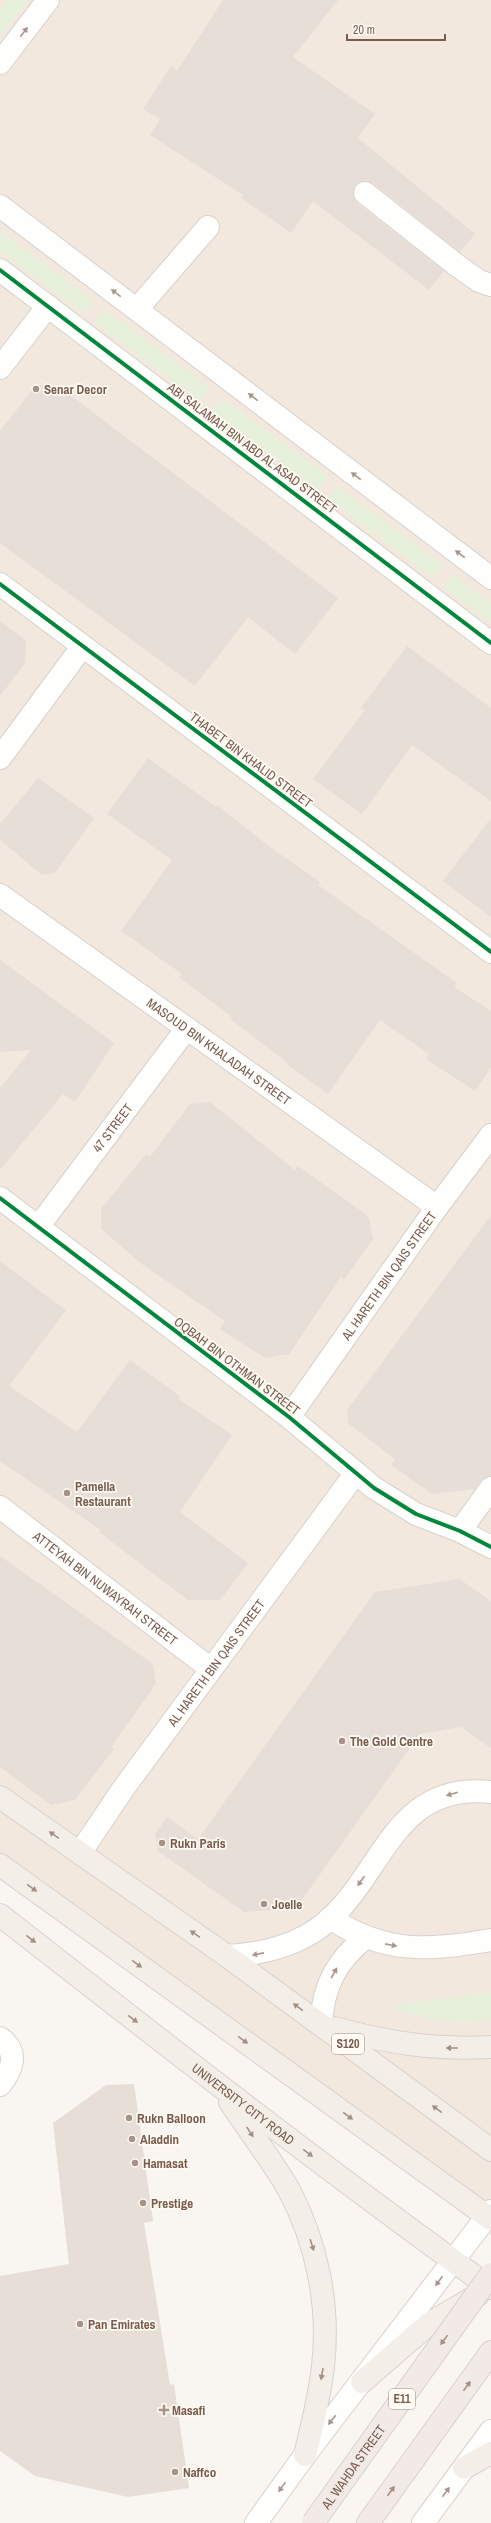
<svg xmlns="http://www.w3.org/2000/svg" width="491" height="2523" viewBox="0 0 491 2523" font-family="'Archivo Narrow',sans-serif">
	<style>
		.residential { fill: #f2e8de }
		.green { fill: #e7f0db }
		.building { fill: #e6ded7 }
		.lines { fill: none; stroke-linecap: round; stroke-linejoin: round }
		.minor-casing { stroke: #d7d1cb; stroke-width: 24 }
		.major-casing { stroke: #dad1cc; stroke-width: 24 }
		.highway-casing { stroke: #dad1cc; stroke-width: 24 }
		.minor { stroke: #fefefd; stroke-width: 22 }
		.major { stroke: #f3eee8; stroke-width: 22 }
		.highway { stroke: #f2eae7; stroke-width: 22 }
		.highway-bridge-casing { stroke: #dad1cc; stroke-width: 24; stroke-linecap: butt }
		.highway-bridge { stroke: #f2eae7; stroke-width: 22 }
		.cycleway-casing { stroke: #fffaf3; stroke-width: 6 }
		.cycleway { stroke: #00873e; stroke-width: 4 }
		.oneway { fill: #a8958b }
		.oneway2 { fill: #a48f83 }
		.oneway3 { fill: #a48e83 }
		.poi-dot { fill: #a69286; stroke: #fffaf3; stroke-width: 1.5 }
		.labels { text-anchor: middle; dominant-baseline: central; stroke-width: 3.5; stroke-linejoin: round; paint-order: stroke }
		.shield { fill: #fffaf3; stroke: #a28b7f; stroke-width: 1 }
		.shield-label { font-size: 12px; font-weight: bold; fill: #7a5c4d }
		.poi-label { font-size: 13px; font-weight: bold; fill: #7a5c4d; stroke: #fffaf3; text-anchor: start }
		.street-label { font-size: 13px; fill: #7a5c4d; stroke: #fffaf3 }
	</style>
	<rect width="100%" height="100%" fill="#f9f5f0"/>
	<!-- residential -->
	<path class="residential" d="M 0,0 L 491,0 L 491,2235 L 0,1863 Z"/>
	<!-- green -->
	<path class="green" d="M 8,0 L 28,1 L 0,37 L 0,10 Z
		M 0,231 L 93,300 L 83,313 L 0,251 Z
		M 104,309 L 210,388 L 200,401 L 94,322 Z
		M 222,398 L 329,477 L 318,491 L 212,412 Z
		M 338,486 L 444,565 L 434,578 L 328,499 Z
		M 453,575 L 491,602 L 491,623 L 444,588 Z
		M 491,1992 L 491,2020 C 455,2025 421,2018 387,2006 Z"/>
	<!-- building -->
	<path class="building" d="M 223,0 L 338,0 L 293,57 L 375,114 L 358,138 L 475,234 L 460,252 L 373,183 L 366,181 L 355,185 L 353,192 L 357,203 L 444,271 L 429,290 L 313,201 L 291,233 L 241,198 L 243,195 L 150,135 L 160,119 L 143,109 L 171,66 L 177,71 Z
		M 36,385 L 57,385 L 338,598 L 295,654 L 248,617 L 195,686 L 0,543 L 0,431 Z
		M 0,621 L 26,640 L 25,663 L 0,696 Z
		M 407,646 L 491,708 L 491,801 L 412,745 L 362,814 L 313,779 L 365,710 L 361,708 Z
		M 148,758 L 216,807 L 217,805 L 270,847 L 320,882 L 318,885 L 457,983 L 454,987 L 491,1011 L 491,1067 L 475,1091 L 426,1059 L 429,1054 L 380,1020 L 328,1094 L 286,1064 L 287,1062 L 230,1019 L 232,1017 L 179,977 L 182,974 L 121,931 L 172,860 L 107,814 Z
		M 38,778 L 94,818 L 55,873 L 42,875 L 0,840 L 0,824 Z
		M 491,818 L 491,917 L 443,881 Z
		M 0,960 L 114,1043 L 75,1102 L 63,1094 L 0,1170 L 0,1088 L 31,1050 L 0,1052 Z
		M 210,1102 L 295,1170 L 298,1166 L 368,1216 L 373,1239 L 344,1280 L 341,1277 L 289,1354 L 265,1358 L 220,1329 L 225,1321 L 143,1265 L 101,1229 L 101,1209 L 146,1154 L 150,1157 L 190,1104 Z
		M 491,1215 L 491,1476 L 481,1480 L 475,1489 L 432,1494 L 391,1465 L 395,1459 L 348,1423 L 347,1410 Z
		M 0,1261 L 66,1310 L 9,1386 L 77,1432 L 130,1360 L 181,1397 L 179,1399 L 232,1435 L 180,1512 L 248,1563 L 220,1600 L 188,1600 L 99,1532 L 101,1530 L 0,1461 Z
		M 0,1556 L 153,1664 L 156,1684 L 111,1747 L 114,1749 L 75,1800 L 51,1805 L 0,1767 Z
		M 459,1579 L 491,1601 L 491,1748 L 461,1727 L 420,1734 L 296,1908 L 244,1912 L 158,1851 L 155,1834 L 167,1817 L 198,1839 L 375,1592 Z
		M 134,2084 L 153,2221 L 144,2223 L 170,2385 L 174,2384 L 189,2488 L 128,2497 L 35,2476 L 0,2451 L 0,2276 L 69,2264 L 53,2123 L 106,2085 Z"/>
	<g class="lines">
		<defs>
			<g id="minor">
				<path d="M 0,63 L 48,0"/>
				<path d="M 365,193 L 459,267 L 479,281 L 491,285"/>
				<path d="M 0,206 L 491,578"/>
				<path d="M 0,270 L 491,643"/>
				<path d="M 137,309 L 208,227"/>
				<path d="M 0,368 L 48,306"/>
				<path d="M 0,584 L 491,952"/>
				<path d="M 0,758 L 82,647"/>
				<path id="s1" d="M 0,895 L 437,1207"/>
				<path d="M 0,1198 L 289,1417 L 374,1488 L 416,1514 L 460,1531 L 491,1547"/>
				<path id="s2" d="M 38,1227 L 187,1028"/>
				<path id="s3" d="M 289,1417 L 437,1207 L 491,1135"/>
				<path id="s4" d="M 0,1507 L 211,1669"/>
				<path d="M 460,1531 L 491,1488"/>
				<path id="s5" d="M 80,1853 L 123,1789 L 355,1474"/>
				<path d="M 330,1918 C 386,1955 429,1950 491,1940"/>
				<path d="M 227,1956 C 265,1954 302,1945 331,1918 C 385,1867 397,1782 491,1792"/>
				<path d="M 321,2024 C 323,1987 336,1961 365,1938"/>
				<path d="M 0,2038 C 19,2052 13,2069 0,2085"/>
				<path d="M 256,2523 L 305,2455 L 491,2211"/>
				<path d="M 423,2523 L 491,2431"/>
			</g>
			<g id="major">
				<path d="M 0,1797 L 227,1956 L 491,2150"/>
				<path d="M 0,1865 L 491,2219"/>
				<path id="s6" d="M 0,1915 C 162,2042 324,2168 491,2288"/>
				<path d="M 334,2028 C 390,2043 433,2050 491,2047"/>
				<path d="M 230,2102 C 249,2131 272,2160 289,2190 C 317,2243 330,2306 323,2366 C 320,2396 312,2426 305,2455"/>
				<path d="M 362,2382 L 430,2323 L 478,2295"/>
				<path d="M 464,2468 L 491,2453"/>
			</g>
			<path id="highway" d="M 368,2523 L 491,2352"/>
		</defs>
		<!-- minor casing -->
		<use href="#minor" class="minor-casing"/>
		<!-- major casing -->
		<use href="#major" class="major-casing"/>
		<!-- highway casing -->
		<use href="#highway" class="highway-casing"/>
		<!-- minor -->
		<use href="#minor" class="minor"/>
		<!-- major -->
		<use href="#major" class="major"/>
		<!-- highway -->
		<use href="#highway" class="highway"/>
		<defs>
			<g id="highway-bridge">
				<path id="s7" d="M 313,2523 L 491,2274"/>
			</g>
		</defs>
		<!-- highway-bridge casing -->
		<use href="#highway-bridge" class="highway-bridge-casing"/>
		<!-- highway-bridge -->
		<use href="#highway-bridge" class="highway-bridge"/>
		<defs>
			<path id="cycleway" d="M 0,270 L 491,643
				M 0,584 L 491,952
				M 0,1198 L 289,1417 L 374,1488 L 416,1514 L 460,1531 L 491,1547"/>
		</defs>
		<!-- cycleway casing -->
		<use href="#cycleway" class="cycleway-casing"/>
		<!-- cycleway -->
		<use href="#cycleway" class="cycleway"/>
	</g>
	<!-- one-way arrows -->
	<defs><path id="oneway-solid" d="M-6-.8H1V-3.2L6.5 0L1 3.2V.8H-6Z"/></defs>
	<g class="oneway">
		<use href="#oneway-solid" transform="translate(24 32) rotate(-53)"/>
		<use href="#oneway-solid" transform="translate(116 293) rotate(-143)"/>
		<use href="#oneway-solid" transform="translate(253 397) rotate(-143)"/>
		<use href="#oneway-solid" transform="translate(356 476) rotate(-143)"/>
		<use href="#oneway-solid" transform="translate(460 554) rotate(-143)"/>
		<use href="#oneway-solid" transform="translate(452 1794) rotate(164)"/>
		<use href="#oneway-solid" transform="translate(361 1881) rotate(125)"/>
		<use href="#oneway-solid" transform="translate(391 1945) rotate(11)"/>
		<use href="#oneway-solid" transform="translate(258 1954) rotate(169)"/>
		<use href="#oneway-solid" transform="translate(334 1973) rotate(-61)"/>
		<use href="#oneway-solid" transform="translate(439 2281) rotate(126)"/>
		<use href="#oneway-solid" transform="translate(332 2420) rotate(128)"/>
		<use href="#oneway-solid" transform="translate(282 2487) rotate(126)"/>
		<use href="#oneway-solid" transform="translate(446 2492) rotate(-53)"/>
	</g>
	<g class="oneway2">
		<use href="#oneway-solid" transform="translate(54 1835) rotate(-145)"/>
		<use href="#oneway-solid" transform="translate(32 1888) rotate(36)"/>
		<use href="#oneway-solid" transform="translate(195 1934) rotate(-145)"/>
		<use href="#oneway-solid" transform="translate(31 1939) rotate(38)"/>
		<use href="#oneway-solid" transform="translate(137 1964) rotate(36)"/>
		<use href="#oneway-solid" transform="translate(298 2007) rotate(-144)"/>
		<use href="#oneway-solid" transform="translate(133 2019) rotate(38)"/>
		<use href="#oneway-solid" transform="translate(243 2040) rotate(36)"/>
		<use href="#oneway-solid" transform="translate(452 2048) rotate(-180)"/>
		<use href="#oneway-solid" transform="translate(437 2109) rotate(-144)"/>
		<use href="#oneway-solid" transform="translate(348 2116) rotate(36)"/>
		<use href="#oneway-solid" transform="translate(250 2132) rotate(57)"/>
		<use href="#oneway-solid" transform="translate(308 2153) rotate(37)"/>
		<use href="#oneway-solid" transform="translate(312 2245) rotate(72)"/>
		<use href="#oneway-solid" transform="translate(322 2374) rotate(100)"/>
	</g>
	<g class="oneway3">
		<use href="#oneway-solid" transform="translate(444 2340) rotate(126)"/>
		<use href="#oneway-solid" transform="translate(467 2386) rotate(-54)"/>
		<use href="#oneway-solid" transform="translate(391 2491) rotate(-54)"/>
	</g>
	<!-- markers -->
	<g class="poi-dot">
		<circle cx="36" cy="389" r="4"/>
		<circle cx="67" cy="1493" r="4"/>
		<circle cx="342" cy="1741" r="4"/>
		<circle cx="162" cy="1843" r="4"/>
		<circle cx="264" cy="1904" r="4"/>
		<circle cx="129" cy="2118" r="4"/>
		<circle cx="132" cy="2139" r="4"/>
		<circle cx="135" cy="2163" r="4"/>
		<circle cx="143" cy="2203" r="4"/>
		<circle cx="80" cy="2324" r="4"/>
		<path d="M162 2404h4v4h4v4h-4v4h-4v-4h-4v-4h4z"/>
		<circle cx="175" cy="2472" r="4"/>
	</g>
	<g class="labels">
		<!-- shield labels -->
		<g class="shield">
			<rect x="332" y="2034" width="32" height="20" rx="3"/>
			<rect x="389" y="2389" width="26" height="20" rx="3"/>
		</g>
		<g class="shield-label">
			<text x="348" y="2044">S120</text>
			<text x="402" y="2399">E11</text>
		</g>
		<!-- poi labels -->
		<g class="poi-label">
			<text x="44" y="389">Senar Decor</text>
			<text x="75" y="1486">Pamella<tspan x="75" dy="15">Restaurant</tspan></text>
			<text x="350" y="1741">The Gold Centre</text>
			<text x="170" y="1843">Rukn Paris</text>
			<text x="272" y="1904">Joelle</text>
			<text x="137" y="2118">Rukn Balloon</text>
			<text x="140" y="2139">Aladdin</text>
			<text x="143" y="2163">Hamasat</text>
			<text x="151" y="2203">Prestige</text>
			<text x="88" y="2324">Pan Emirates</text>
			<text x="172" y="2410">Masafi</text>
			<text x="183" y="2472">Naffco</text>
		</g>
		<!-- street labels -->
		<g class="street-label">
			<text transform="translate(252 448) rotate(37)">ABI SALAMAH BIN ABD AL ASAD STREET</text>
			<text transform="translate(251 760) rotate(37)">THABET BIN KHALID STREET</text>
			<text stroke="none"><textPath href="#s1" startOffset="269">MASOUD BIN KHALADAH STREET</textPath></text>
			<text stroke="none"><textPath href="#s2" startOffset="124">47 STREET</textPath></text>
			<text stroke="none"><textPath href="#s3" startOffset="173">AL HARETH BIN QAIS STREET</textPath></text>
			<text transform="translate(237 1366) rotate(37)">OQBAH BIN OTHMAN STREET</text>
			<text stroke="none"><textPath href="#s4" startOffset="133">ATTEYAH BIN NUWAYRAH STREET</textPath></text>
			<text stroke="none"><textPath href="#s5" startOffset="234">AL HARETH BIN QAIS STREET</textPath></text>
			<text stroke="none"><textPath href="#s6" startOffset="308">UNIVERSITY CITY ROAD</textPath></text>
			<text stroke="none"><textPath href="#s7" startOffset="69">AL WAHDA STREET</textPath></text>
		</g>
	</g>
	<!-- scale -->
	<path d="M347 34v6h98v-6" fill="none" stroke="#7a5c4d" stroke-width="2"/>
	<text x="353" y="34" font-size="12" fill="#7a5c4d" stroke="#fffaf3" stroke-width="3" paint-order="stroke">20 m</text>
</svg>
